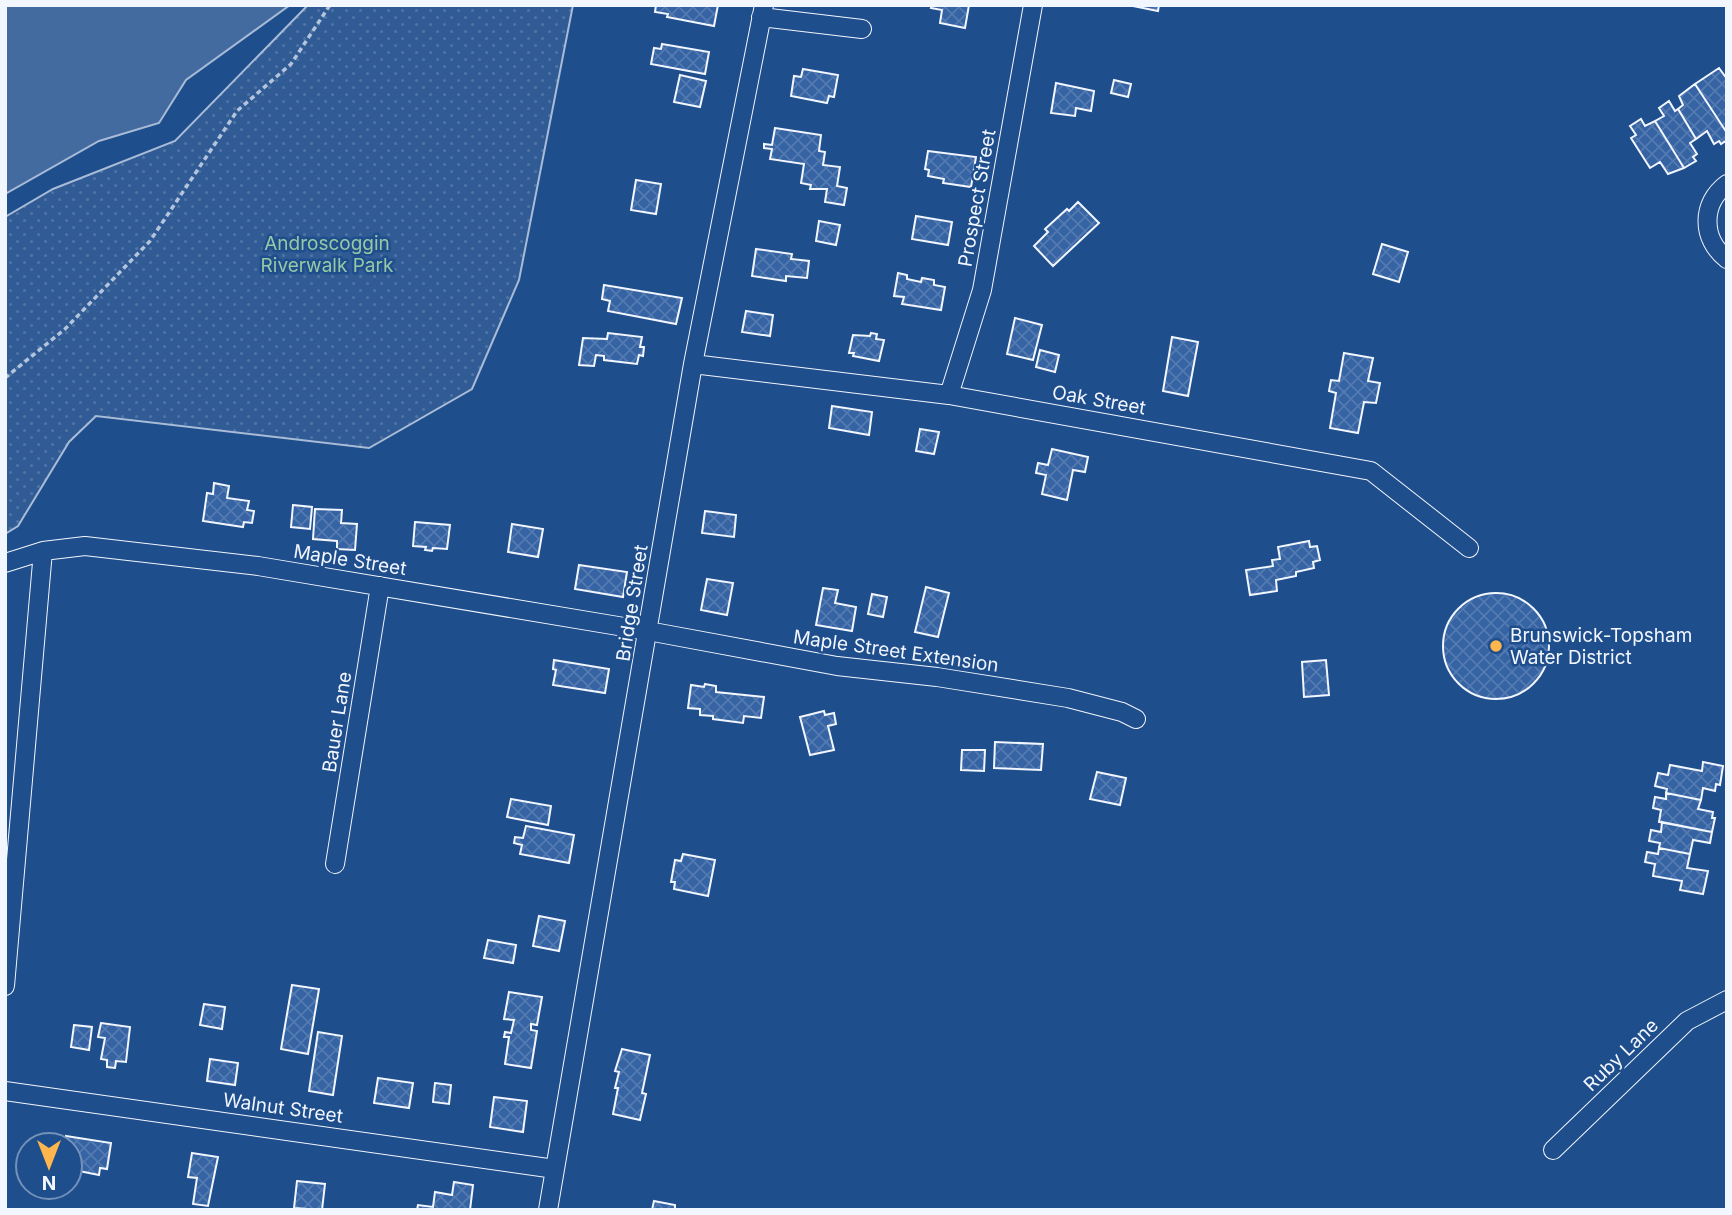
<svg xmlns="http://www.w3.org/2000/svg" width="1732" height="1215" viewBox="0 0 1732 1215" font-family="Inter,sans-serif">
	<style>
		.grass { fill: url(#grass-dots); stroke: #a8bbd7; stroke-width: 2 }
		.water { fill: #446ba0; stroke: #a8bbd7; stroke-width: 2 }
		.building { fill: url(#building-cross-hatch); stroke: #f2f6ff; stroke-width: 2 }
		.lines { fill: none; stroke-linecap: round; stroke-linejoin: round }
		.minor-casing { stroke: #f2f6ff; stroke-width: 20 }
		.path { stroke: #b3c4dc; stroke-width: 3.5; stroke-dasharray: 5 3.5; stroke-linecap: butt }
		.minor { stroke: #1f4e8c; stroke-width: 18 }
		.poi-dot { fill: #ffb74d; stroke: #1f4e8c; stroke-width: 2.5 }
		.labels { text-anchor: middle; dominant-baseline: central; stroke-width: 5; stroke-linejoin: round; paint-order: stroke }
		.street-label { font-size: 19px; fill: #f2f6ff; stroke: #1f4e8c }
		.park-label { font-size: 19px; fill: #97c8a6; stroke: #1f4e8c }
		.poi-label { font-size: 19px; fill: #f2f6ff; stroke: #1f4e8c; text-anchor: start }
	</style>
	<defs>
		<pattern id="grass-dots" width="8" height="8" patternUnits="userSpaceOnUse" patternTransform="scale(1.75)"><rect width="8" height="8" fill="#305b95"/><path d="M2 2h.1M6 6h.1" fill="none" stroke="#4e73a5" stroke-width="1.8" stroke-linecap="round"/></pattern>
		<pattern id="building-cross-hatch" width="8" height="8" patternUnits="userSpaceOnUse" patternTransform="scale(1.75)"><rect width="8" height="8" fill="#3563a3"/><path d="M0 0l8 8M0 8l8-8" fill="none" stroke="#537ab1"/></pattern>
	</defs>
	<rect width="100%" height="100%" fill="#1f4e8c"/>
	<!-- grass -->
	<path class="grass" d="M 308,5 L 573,5 L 519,280 L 472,389 L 369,448 L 96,416 L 69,442 L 18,526 L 5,534 L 5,217 L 53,189 L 175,141 Z"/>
	<!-- water -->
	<path class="water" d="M 5,5 L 290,5 L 186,80 L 159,123 L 99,141 L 5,194 Z"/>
	<!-- building -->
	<path class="building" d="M 656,5 L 718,5 L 714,26 L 667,17 L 668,14 L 655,12 Z
		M 932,5 L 969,5 L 965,28 L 940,23 L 942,10 L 931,8 Z
		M 1128,5 L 1159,5 L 1158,11 Z
		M 662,44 L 709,52 L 705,74 L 651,64 L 654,48 L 661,49 Z
		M 1719,68 L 1727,79 L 1727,133 L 1695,84 Z
		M 803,69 L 838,75 L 834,97 L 829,96 L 827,103 L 791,96 L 794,76 L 801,77 Z
		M 680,75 L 706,81 L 700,107 L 674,102 Z
		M 1114,80 L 1131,84 L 1128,97 L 1111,93 Z
		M 1056,83 L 1094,91 L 1091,111 L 1076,108 L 1075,116 L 1051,113 Z
		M 1695,84 L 1727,133 L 1727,140 L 1721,144 L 1719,141 L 1714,144 L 1707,131 L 1696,139 L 1678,109 L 1683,105 L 1679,96 Z
		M 1669,101 L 1675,111 L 1678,109 L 1696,139 L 1690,143 L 1697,154 L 1693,157 L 1696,161 L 1684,168 L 1655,121 L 1664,116 L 1659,108 Z
		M 1641,119 L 1645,126 L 1655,121 L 1684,168 L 1668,174 L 1660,162 L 1650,168 L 1631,138 L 1636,135 L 1630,126 Z
		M 775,128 L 821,135 L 819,151 L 825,152 L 823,165 L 840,167 L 837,186 L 847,188 L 844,205 L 825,202 L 827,189 L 810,189 L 811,185 L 801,183 L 804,164 L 770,159 L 772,149 L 764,148 L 764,144 L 772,145 Z
		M 928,151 L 976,157 L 971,187 L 943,183 L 944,179 L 928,176 L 929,170 L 925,169 Z
		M 636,180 L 661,184 L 656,214 L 631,210 Z
		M 1078,202 L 1099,223 L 1053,266 L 1034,246 L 1048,232 L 1045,229 L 1067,209 L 1069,211 Z
		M 916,216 L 952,222 L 948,245 L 912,239 Z
		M 819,221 L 840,225 L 836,245 L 816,241 Z
		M 1382,244 L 1408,252 L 1399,282 L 1373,274 Z
		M 756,249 L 792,254 L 791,259 L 809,261 L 807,278 L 786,276 L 786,281 L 752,276 Z
		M 898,273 L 907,275 L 907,279 L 921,282 L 922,278 L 934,280 L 934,285 L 945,287 L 941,310 L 902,304 L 904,297 L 894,296 Z
		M 604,285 L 682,298 L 676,324 L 608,311 L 610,301 L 602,299 Z
		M 746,311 L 773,315 L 770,336 L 742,332 Z
		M 1015,318 L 1042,325 L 1033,360 L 1007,354 Z
		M 608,333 L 642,337 L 640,347 L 644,347 L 643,356 L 639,355 L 637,364 L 604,360 L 604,356 L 596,355 L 594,366 L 579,365 L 583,338 L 607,339 Z
		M 871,333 L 877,334 L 876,339 L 884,340 L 879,361 L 853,356 L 854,353 L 849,353 L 853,335 L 870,336 Z
		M 1172,337 L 1198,342 L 1188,396 L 1163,391 Z
		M 1040,350 L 1059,355 L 1055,372 L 1036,367 Z
		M 1344,353 L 1373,358 L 1368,381 L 1380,383 L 1376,403 L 1364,402 L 1358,433 L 1330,428 L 1336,393 L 1329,391 L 1331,380 L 1339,381 Z
		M 832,406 L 872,412 L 869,435 L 829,428 Z
		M 920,429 L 939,432 L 934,454 L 916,451 Z
		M 1052,449 L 1088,457 L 1085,472 L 1073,470 L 1067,500 L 1042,494 L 1046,475 L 1036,473 L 1038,463 L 1048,465 Z
		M 214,483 L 229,486 L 227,498 L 249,501 L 247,510 L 254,511 L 252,523 L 244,522 L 243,527 L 203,521 L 207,493 L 213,494 Z
		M 293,505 L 312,507 L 310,529 L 291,527 Z
		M 315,509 L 342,510 L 341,523 L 357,524 L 355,550 L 337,549 L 337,541 L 313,539 Z
		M 705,511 L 736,515 L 734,537 L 702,533 Z
		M 415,522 L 450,525 L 447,549 L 433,548 L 432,551 L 425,550 L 426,547 L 413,546 Z
		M 512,524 L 543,529 L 538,557 L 508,552 Z
		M 1309,541 L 1310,547 L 1317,546 L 1320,560 L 1313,562 L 1314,568 L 1296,572 L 1296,576 L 1276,580 L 1277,591 L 1250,595 L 1246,570 L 1273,566 L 1272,560 L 1280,559 L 1278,547 Z
		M 579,565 L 627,572 L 623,597 L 575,589 Z
		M 707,579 L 733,583 L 727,615 L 701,610 Z
		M 926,587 L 949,593 L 938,637 L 915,632 Z
		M 823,588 L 838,590 L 835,603 L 856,607 L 852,631 L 816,625 Z
		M1443 646a53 53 0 1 1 106 0a53 53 0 1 1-106 0Z
		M 872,594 L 887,597 L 883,617 L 868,614 Z
		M 554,660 L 609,669 L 605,693 L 553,685 L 556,670 L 553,669 Z
		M 1326,660 L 1329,695 L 1304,697 L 1302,662 Z
		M 705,684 L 716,686 L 716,692 L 764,697 L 761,718 L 744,716 L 743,723 L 713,719 L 713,716 L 700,715 L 700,709 L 688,708 L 691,685 L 704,687 Z
		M 824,711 L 825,715 L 834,713 L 836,724 L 828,726 L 834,750 L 810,755 L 800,717 Z
		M 995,742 L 1043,744 L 1041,770 L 994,768 Z
		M 962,750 L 985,750 L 984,771 L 961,770 Z
		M 1703,762 L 1723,766 L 1720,785 L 1716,784 L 1715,791 L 1703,788 L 1701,800 L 1666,793 L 1667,789 L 1655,786 L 1658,773 L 1668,775 L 1670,765 L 1702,771 Z
		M 1097,772 L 1126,778 L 1120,805 L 1090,799 Z
		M 1666,793 L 1701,800 L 1698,809 L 1713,812 L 1712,818 L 1715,818 L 1712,832 L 1659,822 L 1661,810 L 1653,808 L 1655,797 L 1666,799 Z
		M 511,799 L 551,806 L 548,825 L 507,817 Z
		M 1662,822 L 1712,832 L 1710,843 L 1693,840 L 1690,854 L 1659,848 L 1660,843 L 1649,841 L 1651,830 L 1661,832 Z
		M 526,826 L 574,835 L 569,863 L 520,854 L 522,845 L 514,843 L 515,837 L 523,838 Z
		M 1659,848 L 1690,854 L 1687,868 L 1708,871 L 1703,894 L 1680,890 L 1682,881 L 1653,876 L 1655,864 L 1645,862 L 1647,852 L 1658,854 Z
		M 683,854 L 715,860 L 708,896 L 674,889 L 675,882 L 671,882 L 675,860 L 681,861 Z
		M 539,916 L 565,921 L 559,951 L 533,946 Z
		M 488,940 L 516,945 L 513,963 L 484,958 Z
		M 292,985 L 319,989 L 308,1054 L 281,1049 Z
		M 509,992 L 542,997 L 537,1025 L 531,1024 L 531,1030 L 537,1031 L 531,1068 L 505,1064 L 509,1037 L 504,1037 L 505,1032 L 511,1033 L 514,1020 L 504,1019 Z
		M 204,1004 L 225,1007 L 222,1029 L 200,1025 Z
		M 101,1023 L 130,1027 L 126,1062 L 116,1061 L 115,1068 L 107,1067 L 107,1060 L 101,1059 L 105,1038 L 98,1037 Z
		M 74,1025 L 92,1027 L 89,1050 L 71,1047 Z
		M 318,1032 L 342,1036 L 333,1095 L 309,1091 Z
		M 622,1049 L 650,1055 L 642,1093 L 646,1094 L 640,1120 L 613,1114 L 618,1088 L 615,1088 L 619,1072 L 615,1071 Z
		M 210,1059 L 238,1063 L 235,1085 L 207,1081 Z
		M 378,1078 L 413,1083 L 409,1108 L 374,1103 Z
		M 435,1083 L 451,1085 L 449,1104 L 433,1102 Z
		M 494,1097 L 527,1101 L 523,1132 L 490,1127 Z
		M 66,1136 L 111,1143 L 107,1169 L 100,1168 L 99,1175 L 79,1171 L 80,1164 L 70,1162 L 70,1145 L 65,1145 Z
		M 192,1153 L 218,1157 L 208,1206 L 193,1204 L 197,1178 L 188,1177 Z
		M 297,1181 L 325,1184 L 322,1210 L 294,1208 Z
		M 454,1182 L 473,1185 L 470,1210 L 417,1210 L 418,1205 L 433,1207 L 435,1192 L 452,1195 Z
		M 654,1201 L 675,1205 L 675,1210 L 652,1210 Z"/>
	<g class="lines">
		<defs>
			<path id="minor" d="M 761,17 L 862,29
				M 1727,184 C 1701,203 1701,239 1727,259
				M 693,364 L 949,395 L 1371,471 L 1469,548
				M 949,395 L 982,290 L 1033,5
				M 5,563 L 43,551 L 85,546 L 258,566 L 648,631 L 837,666 L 937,677 L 1068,698 L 1122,712 L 1136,719
				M 335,864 L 380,586
				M 5,986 L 43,551
				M 5,1091 L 555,1169
				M 1553,1150 L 1687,1021 L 1727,1000
				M 548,1210 L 693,364 L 764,5"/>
		</defs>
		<!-- minor casing -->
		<use href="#minor" class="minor-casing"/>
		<!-- path -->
		<path class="path" d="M 5,378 L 65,329 L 150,241 L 237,111 L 291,64 L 330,5"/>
		<!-- minor -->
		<use href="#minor" class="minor"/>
	</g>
	<!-- markers -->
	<circle class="poi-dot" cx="1496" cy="646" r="7"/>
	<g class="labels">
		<!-- street labels -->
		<g class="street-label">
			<text transform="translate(977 198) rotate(-80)">Prospect Street</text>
			<text transform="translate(1099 400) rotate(10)">Oak Street</text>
			<text transform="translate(350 560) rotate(9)">Maple Street</text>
			<text transform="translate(632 603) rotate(-81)">Bridge Street</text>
			<text transform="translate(896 651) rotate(8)">Maple Street Extension</text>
			<text transform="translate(337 722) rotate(-81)">Bauer Lane</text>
			<text transform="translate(1621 1055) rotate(-44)">Ruby Lane</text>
			<text transform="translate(283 1108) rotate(8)">Walnut Street</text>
		</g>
		<!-- park labels -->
		<g class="park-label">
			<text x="327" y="243">Androscoggin<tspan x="327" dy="22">Riverwalk Park</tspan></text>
		</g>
		<!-- poi labels -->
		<g class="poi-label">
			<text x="1510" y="635">Brunswick-Topsham<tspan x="1510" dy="22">Water District</tspan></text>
		</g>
	</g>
	<!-- border -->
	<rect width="1732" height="1215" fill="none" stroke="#f2f6ff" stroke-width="14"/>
	<!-- north arrow -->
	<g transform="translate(49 1166) rotate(180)"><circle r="33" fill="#1f4e8c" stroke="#7391ba" stroke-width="2"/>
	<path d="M0-5L12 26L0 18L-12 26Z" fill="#ffb74d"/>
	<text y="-10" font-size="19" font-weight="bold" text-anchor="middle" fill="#f2f6ff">N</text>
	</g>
</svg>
